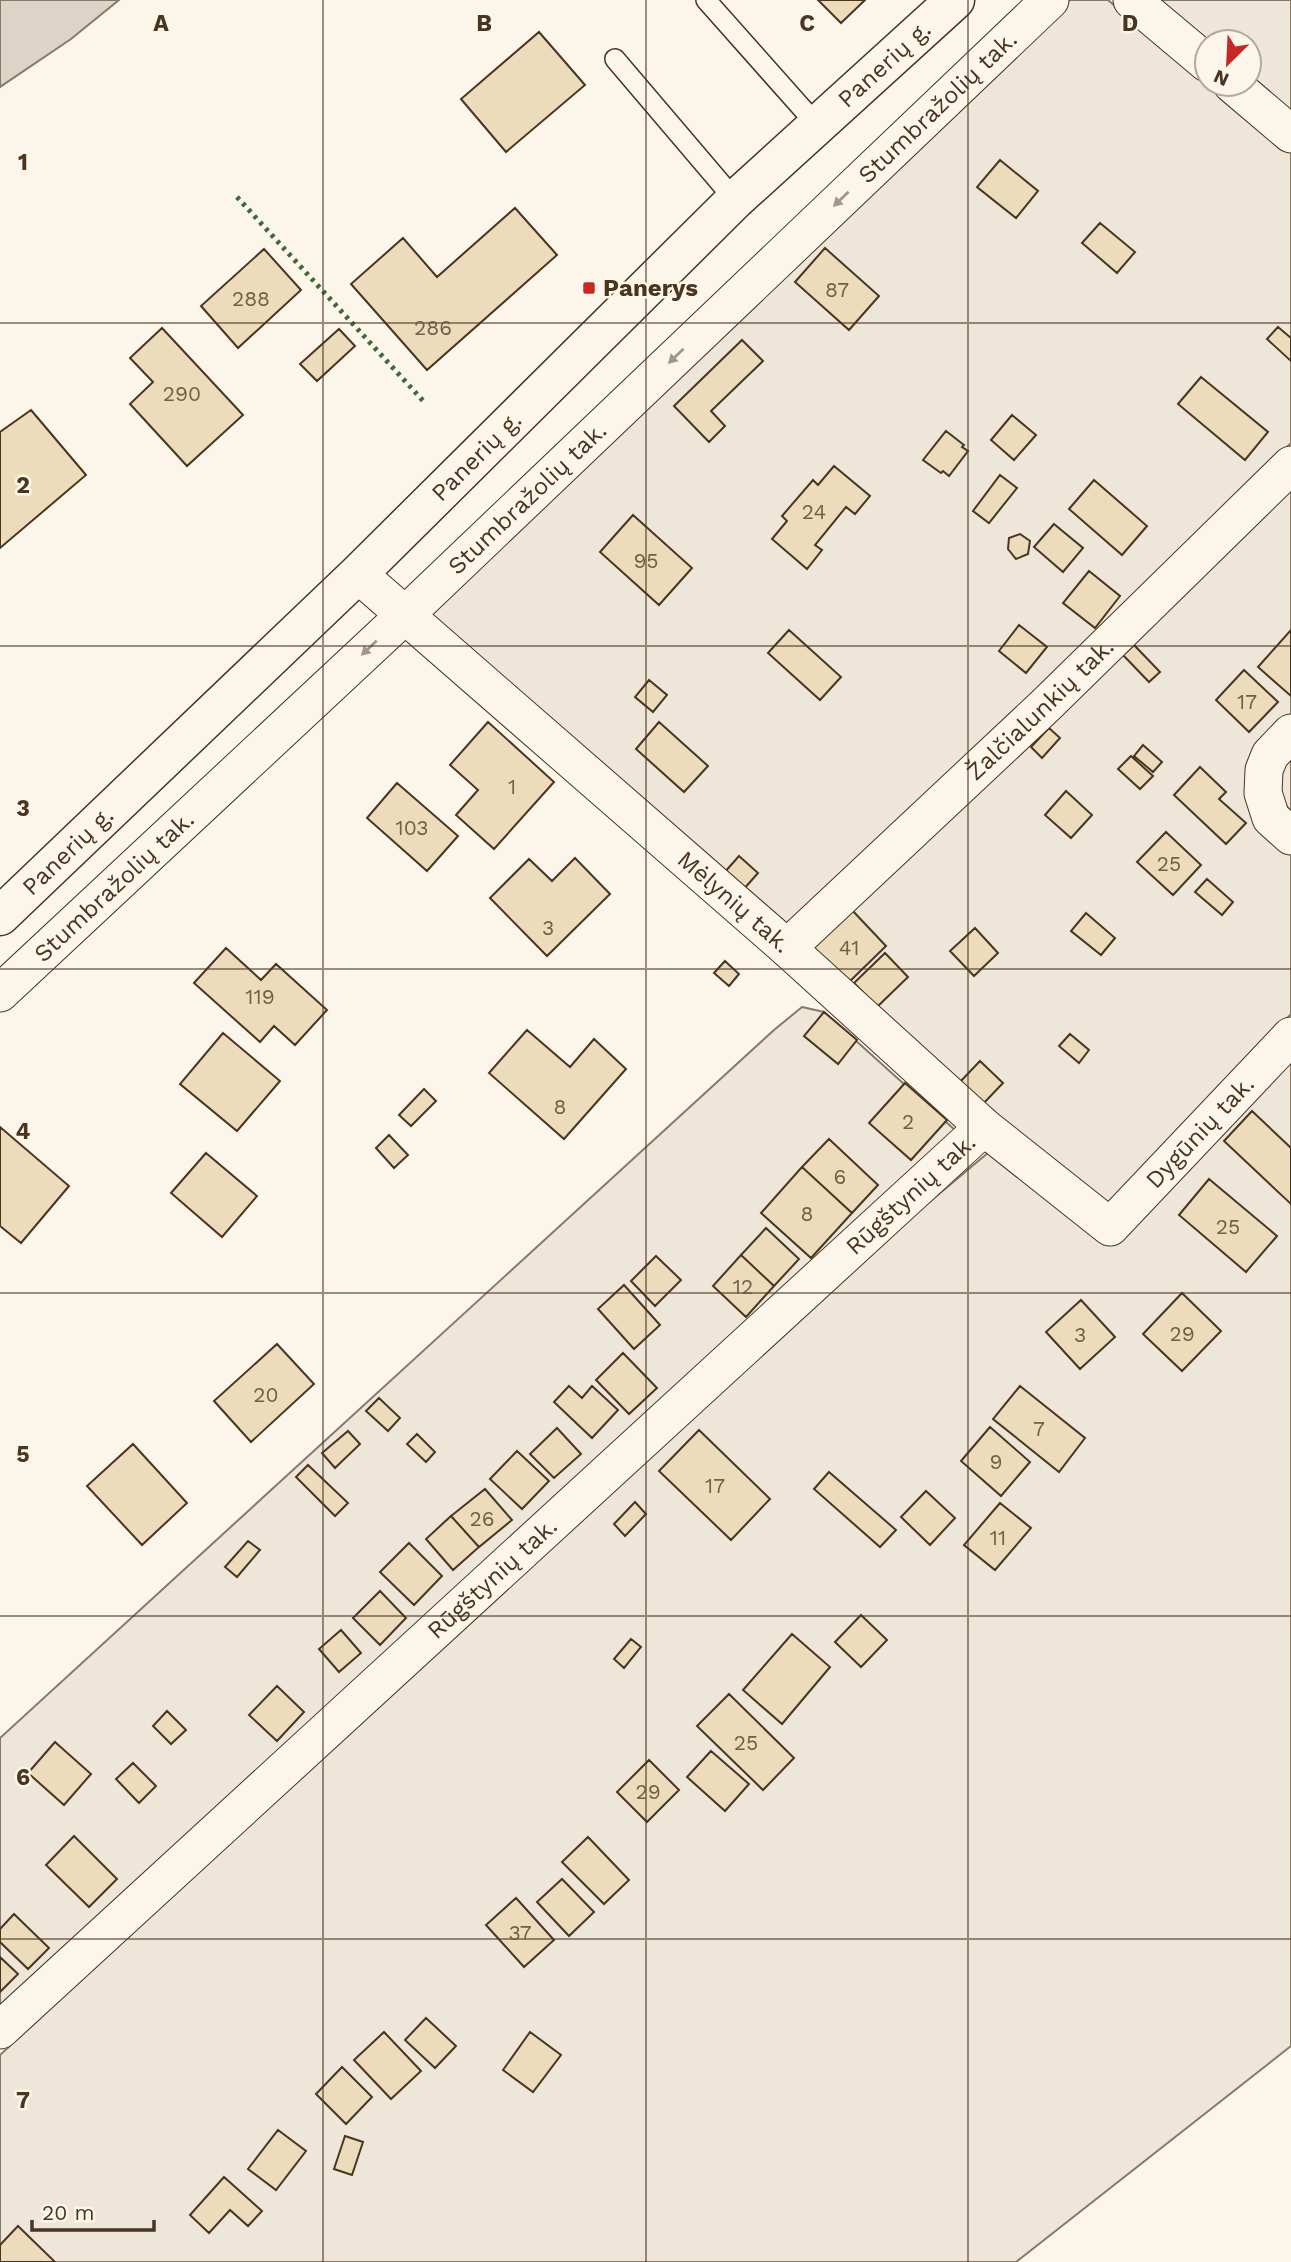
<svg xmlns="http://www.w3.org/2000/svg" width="1291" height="2262" viewBox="0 0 1291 2262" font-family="'Work Sans',sans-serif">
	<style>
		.green { fill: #ede6d9; stroke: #887966; stroke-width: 2 }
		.water { fill: #dcd4c6; stroke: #887966; stroke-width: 2 }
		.building { fill: #ecdcbc; stroke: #4a3520; stroke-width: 2 }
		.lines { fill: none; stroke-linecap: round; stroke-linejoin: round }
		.service-casing { stroke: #4a3520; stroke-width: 22 }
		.minor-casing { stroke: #4a3520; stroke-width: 39 }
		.primary-casing { stroke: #4a3520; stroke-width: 41 }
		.service { stroke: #fbf6e9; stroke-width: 19 }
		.minor { stroke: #fbf6e9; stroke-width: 37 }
		.primary { stroke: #fbf6e9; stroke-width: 38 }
		.hedge { stroke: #436837; stroke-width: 5; stroke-dasharray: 3.5 5; stroke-linecap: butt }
		.oneway { fill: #a29684 }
		.grid { fill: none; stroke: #4a3520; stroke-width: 2; stroke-opacity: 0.55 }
		.poi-dot { fill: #c62828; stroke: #fbf6e9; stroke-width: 2.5 }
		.labels { text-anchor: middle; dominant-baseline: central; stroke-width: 5; stroke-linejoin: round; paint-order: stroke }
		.number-label { font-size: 21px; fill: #725f47 }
		.street-label { font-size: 24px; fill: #4a3520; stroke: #fbf6e9 }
		.poi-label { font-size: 24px; font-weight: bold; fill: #4a3520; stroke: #fbf6e9; text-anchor: start }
		.grid-label { font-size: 23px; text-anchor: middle; font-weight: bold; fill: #4a3520; stroke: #fbf6e9; stroke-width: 5; stroke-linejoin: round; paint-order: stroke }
	</style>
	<rect width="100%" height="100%" fill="#fbf6e9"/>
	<!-- green -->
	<path class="green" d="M 1070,0 L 1108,0 L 1291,152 L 1291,443 L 786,935 L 431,614 Z
		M 1154,0 L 1291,0 L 1291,114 L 1249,79 L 1249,42 L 1207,42 Z
		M 1291,473 L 1291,717 L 1262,747 L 1291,847 L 1291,1014 L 1106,1212 L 800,948 Z
		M 1291,752 L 1291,811 L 1284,803 L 1278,775 Z
		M 802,1007 L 824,1012 L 955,1130 L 0,2007 L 0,1738 L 774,1030 Z
		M 1291,1055 L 1291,2046 L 1016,2262 L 0,2262 L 0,2055 L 908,1220 L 989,1152 L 1108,1244 Z"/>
	<!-- water -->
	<path class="water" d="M 0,0 L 119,0 L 71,39 L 0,87 Z"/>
	<!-- building -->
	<path class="building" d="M 818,0 L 865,0 L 841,23 Z
		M 539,32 L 585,85 L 506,152 L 461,99 Z
		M 1000,160 L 1038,191 L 1016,218 L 977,187 Z
		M 515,208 L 557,255 L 427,370 L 351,284 L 403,238 L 437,277 Z
		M 1100,223 L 1135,252 L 1117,273 L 1082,243 Z
		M 825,248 L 879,296 L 849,330 L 795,282 Z
		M 264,249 L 301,290 L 238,348 L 201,306 Z
		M 1278,327 L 1291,338 L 1291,361 L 1267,339 Z
		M 162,328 L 243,415 L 187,466 L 130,404 L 153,382 L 130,358 Z
		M 339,329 L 355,346 L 317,381 L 300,364 Z
		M 742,340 L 763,361 L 711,411 L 725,426 L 709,442 L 674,406 Z
		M 1201,377 L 1268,432 L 1245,460 L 1178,404 Z
		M 31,410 L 86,475 L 0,548 L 0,432 Z
		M 1012,415 L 1036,435 L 1014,460 L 991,440 Z
		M 946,431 L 964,445 L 962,447 L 968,451 L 949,476 L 943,471 L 941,473 L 923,460 Z
		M 834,466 L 870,496 L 855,514 L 846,507 L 815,545 L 822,550 L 807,569 L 772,539 L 787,521 L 782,516 L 813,480 L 818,485 Z
		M 1000,475 L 1017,488 L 989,523 L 973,511 Z
		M 1094,480 L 1147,526 L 1122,555 L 1069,509 Z
		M 633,515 L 692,568 L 659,605 L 600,552 Z
		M 1054,524 L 1083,548 L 1063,572 L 1034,547 Z
		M 1020,534 L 1030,541 L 1028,554 L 1016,559 L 1008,549 L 1009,538 Z
		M 1089,571 L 1120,596 L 1095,628 L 1063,603 Z
		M 1019,625 L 1047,647 L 1026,673 L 999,651 Z
		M 789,630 L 841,677 L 820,700 L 768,653 Z
		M 1291,630 L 1291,696 L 1258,667 Z
		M 1134,645 L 1160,672 L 1149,682 L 1123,655 Z
		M 1244,670 L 1278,702 L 1249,732 L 1216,700 Z
		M 649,680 L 667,695 L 653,712 L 635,697 Z
		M 488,722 L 554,782 L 494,849 L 456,815 L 478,790 L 450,765 Z
		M 659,722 L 708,766 L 684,792 L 636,749 Z
		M 1049,728 L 1060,738 L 1042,758 L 1031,747 Z
		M 1143,745 L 1162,762 L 1153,772 L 1134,756 Z
		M 1131,756 L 1153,776 L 1140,789 L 1118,769 Z
		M 1200,767 L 1226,792 L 1219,799 L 1246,823 L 1226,844 L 1174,795 Z
		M 397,783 L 458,836 L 427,871 L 367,818 Z
		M 1066,791 L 1092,815 L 1071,838 L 1045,815 Z
		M 1166,832 L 1201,865 L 1173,895 L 1137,862 Z
		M 739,856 L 758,873 L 743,890 L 724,873 Z
		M 575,858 L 610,894 L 547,956 L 490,898 L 529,859 L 552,881 Z
		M 1207,879 L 1233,902 L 1222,915 L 1195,892 Z
		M 851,909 L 886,946 L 846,985 L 811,948 Z
		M 1086,913 L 1115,938 L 1101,955 L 1071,931 Z
		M 975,928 L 998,953 L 974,976 L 950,951 Z
		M 226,948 L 261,980 L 276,964 L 327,1010 L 295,1045 L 274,1026 L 260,1042 L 194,983 Z
		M 885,953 L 908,977 L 877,1007 L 854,983 Z
		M 725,961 L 739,974 L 729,986 L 714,973 Z
		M 824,1012 L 857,1040 L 838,1064 L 804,1036 Z
		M 527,1030 L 570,1067 L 594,1039 L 626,1069 L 564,1139 L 489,1073 Z
		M 223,1033 L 280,1081 L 237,1131 L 180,1084 Z
		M 1070,1034 L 1089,1050 L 1079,1063 L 1059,1046 Z
		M 980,1061 L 1003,1083 L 981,1106 L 958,1084 Z
		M 905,1083 L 947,1120 L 911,1160 L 869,1123 Z
		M 424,1089 L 436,1101 L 411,1126 L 399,1115 Z
		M 1252,1111 L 1291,1148 L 1291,1204 L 1224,1141 Z
		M 0,1127 L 69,1186 L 21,1243 L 0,1226 Z
		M 389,1135 L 408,1155 L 394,1168 L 376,1148 Z
		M 829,1139 L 878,1185 L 852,1213 L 802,1167 Z
		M 206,1153 L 257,1196 L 222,1237 L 171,1193 Z
		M 802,1167 L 852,1213 L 811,1258 L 761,1213 Z
		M 1209,1179 L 1277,1236 L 1246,1272 L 1179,1215 Z
		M 766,1228 L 799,1259 L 774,1286 L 741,1255 Z
		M 741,1255 L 774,1286 L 746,1317 L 713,1286 Z
		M 656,1256 L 681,1280 L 655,1306 L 631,1281 Z
		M 624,1285 L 660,1325 L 634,1349 L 598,1309 Z
		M 1182,1293 L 1221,1331 L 1182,1371 L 1143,1334 Z
		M 1081,1300 L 1115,1337 L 1080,1369 L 1046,1332 Z
		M 277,1344 L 314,1384 L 251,1442 L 214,1401 Z
		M 623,1353 L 657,1388 L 629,1414 L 596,1380 Z
		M 569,1386 L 582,1398 L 592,1386 L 618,1410 L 592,1438 L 554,1402 Z
		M 1020,1386 L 1085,1438 L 1059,1472 L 993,1419 Z
		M 379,1398 L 400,1418 L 388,1431 L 366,1411 Z
		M 990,1427 L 1030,1462 L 1001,1496 L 961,1461 Z
		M 557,1428 L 581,1454 L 554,1478 L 530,1454 Z
		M 699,1430 L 770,1499 L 731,1540 L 659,1471 Z
		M 348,1431 L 360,1444 L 335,1468 L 322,1453 Z
		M 417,1434 L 435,1452 L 426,1462 L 407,1444 Z
		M 133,1444 L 187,1503 L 142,1545 L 87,1486 Z
		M 517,1451 L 549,1481 L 522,1509 L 490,1479 Z
		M 308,1465 L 348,1503 L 335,1516 L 296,1477 Z
		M 829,1472 L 896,1530 L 880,1547 L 814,1489 Z
		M 485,1489 L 512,1520 L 479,1547 L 451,1516 Z
		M 926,1491 L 955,1518 L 930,1545 L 901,1517 Z
		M 635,1502 L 646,1514 L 625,1536 L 614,1524 Z
		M 1000,1503 L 1031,1528 L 995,1570 L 964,1545 Z
		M 451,1516 L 479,1547 L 453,1570 L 426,1539 Z
		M 248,1541 L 260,1550 L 237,1577 L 225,1567 Z
		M 409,1543 L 442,1576 L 414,1605 L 380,1572 Z
		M 380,1591 L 406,1618 L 380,1645 L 353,1618 Z
		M 861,1615 L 887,1640 L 861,1667 L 835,1642 Z
		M 341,1630 L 361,1653 L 339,1672 L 319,1649 Z
		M 792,1634 L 830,1667 L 782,1724 L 743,1690 Z
		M 631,1639 L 641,1647 L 624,1668 L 614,1659 Z
		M 277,1686 L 304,1712 L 277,1741 L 249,1715 Z
		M 729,1694 L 794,1758 L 763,1790 L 697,1726 Z
		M 167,1711 L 186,1730 L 171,1744 L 153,1726 Z
		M 55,1742 L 91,1774 L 64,1805 L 28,1773 Z
		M 711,1751 L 749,1784 L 725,1811 L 687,1777 Z
		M 649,1760 L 679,1790 L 647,1822 L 617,1792 Z
		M 133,1763 L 156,1786 L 139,1803 L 116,1779 Z
		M 74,1836 L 117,1879 L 89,1907 L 46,1865 Z
		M 588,1837 L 629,1880 L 604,1904 L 562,1862 Z
		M 562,1879 L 594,1912 L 569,1936 L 537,1902 Z
		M 516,1898 L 554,1940 L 524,1967 L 486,1925 Z
		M 14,1914 L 49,1948 L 28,1969 L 0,1942 L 0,1929 Z
		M 0,1957 L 18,1974 L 0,1992 Z
		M 426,2018 L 456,2046 L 435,2068 L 405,2040 Z
		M 384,2032 L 421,2071 L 391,2099 L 354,2060 Z
		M 530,2032 L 561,2055 L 533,2092 L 503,2070 Z
		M 342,2067 L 372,2097 L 346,2124 L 316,2094 Z
		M 278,2130 L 306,2151 L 276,2190 L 248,2169 Z
		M 345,2136 L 363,2142 L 352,2175 L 334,2169 Z
		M 224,2177 L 262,2211 L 248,2226 L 230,2210 L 209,2233 L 190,2215 Z
		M 18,2226 L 55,2262 L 0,2262 L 0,2245 Z"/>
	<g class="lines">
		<defs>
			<path id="service" d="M 706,0 L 817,125
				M 615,59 L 735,200"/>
			<g id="minor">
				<path d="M 1132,0 L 1207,63"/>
				<path d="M 1232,84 L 1291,134"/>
				<path id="s1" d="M 358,574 L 787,948 L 984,1127 L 1110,1227 L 1291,1036"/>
				<path d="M 1291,733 L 1270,755 L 1264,770 L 1263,793 L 1271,818 L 1291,836"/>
				<path id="s2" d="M 787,948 L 1046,705 L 1291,465"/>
				<path id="s3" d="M 0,993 L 405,615 L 1050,0"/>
				<path id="s4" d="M 0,2030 L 984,1127"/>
			</g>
			<g id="primary">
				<path id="s5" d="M 0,916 L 358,574 L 735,200 L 955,0"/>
			</g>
		</defs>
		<!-- service casing -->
		<use href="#service" class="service-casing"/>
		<!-- minor casing -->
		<use href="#minor" class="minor-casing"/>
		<!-- primary casing -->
		<use href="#primary" class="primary-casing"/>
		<!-- service -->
		<use href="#service" class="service"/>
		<!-- minor -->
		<use href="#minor" class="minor"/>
		<!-- primary -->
		<use href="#primary" class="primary"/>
		<!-- hedge -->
		<path class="hedge" d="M 237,197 L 426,404"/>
	</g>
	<!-- one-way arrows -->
	<defs><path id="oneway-solid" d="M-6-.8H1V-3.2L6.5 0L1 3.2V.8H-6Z" transform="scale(1.75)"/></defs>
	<g class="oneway">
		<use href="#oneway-solid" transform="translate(841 199) rotate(136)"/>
		<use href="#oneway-solid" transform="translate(676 356) rotate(136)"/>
		<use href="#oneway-solid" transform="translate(369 648) rotate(137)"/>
	</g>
	<!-- grid -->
	<path class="grid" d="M 323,0 L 323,2262M 646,0 L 646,2262M 968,0 L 968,2262M 0,323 L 1291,323M 0,646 L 1291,646M 0,969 L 1291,969M 0,1293 L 1291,1293M 0,1616 L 1291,1616M 0,1939 L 1291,1939"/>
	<!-- markers -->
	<rect class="poi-dot" x="582" y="281" width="14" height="14" rx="3.5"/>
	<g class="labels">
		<!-- number labels -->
		<g class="number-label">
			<text x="837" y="289">87</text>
			<text x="251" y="298">288</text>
			<text x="433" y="327">286</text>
			<text x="182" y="393">290</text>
			<text x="814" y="511">24</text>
			<text x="646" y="560">95</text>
			<text x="1247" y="701">17</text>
			<text x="512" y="786">1</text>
			<text x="412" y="827">103</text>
			<text x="1169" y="863">25</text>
			<text x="548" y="927">3</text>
			<text x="849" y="947">41</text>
			<text x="260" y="996">119</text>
			<text x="560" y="1106">8</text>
			<text x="908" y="1121">2</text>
			<text x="840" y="1176">6</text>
			<text x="807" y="1213">8</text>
			<text x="1228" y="1226">25</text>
			<text x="743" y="1286">12</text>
			<text x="1182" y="1333">29</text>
			<text x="1080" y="1334">3</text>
			<text x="266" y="1394">20</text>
			<text x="1039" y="1428">7</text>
			<text x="996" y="1461">9</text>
			<text x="715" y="1485">17</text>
			<text x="482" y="1518">26</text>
			<text x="998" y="1537">11</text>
			<text x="746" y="1742">25</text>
			<text x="648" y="1791">29</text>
			<text x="520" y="1932">37</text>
		</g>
		<!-- street labels -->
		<g class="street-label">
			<text stroke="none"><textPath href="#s5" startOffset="1228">Panerių g.</textPath></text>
			<text stroke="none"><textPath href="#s3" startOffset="1290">Stumbražolių tak.</textPath></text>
			<text stroke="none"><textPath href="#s5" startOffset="662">Panerių g.</textPath></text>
			<text stroke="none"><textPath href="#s3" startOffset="723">Stumbražolių tak.</textPath></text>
			<text stroke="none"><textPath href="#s2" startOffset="348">Žalčialunkių tak.</textPath></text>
			<text stroke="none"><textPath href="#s5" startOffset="94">Panerių g.</textPath></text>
			<text stroke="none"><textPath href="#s3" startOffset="156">Stumbražolių tak.</textPath></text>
			<text stroke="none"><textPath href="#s1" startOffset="499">Mėlynių tak.</textPath></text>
			<text stroke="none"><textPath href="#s1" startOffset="1127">Dygūnių tak.</textPath></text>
			<text stroke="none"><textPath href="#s4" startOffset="1236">Rūgštynių tak.</textPath></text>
			<text stroke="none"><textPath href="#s4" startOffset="668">Rūgštynių tak.</textPath></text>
		</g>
		<!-- poi labels -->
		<g class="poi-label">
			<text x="603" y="288">Panerys</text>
		</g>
	</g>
	<g class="grid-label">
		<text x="161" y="31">A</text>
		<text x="484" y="31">B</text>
		<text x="807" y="31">C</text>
		<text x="1130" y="31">D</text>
		<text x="23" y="170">1</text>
		<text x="23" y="493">2</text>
		<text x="23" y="816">3</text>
		<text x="23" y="1139">4</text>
		<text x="23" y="1462">5</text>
		<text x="23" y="1785">6</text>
		<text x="23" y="2108">7</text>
	</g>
	<!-- north arrow -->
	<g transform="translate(1228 63) rotate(204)"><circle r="33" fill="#fbf6e9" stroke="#b4a999" stroke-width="2"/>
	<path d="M0-5L12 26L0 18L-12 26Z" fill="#c62828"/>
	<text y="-10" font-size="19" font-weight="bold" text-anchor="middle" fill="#4a3520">N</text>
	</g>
	<!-- scale -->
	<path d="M32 2220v10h122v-10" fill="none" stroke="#4a3520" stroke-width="3.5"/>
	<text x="42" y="2220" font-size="21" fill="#4a3520" stroke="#fbf6e9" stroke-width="5" paint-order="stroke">20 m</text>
</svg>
